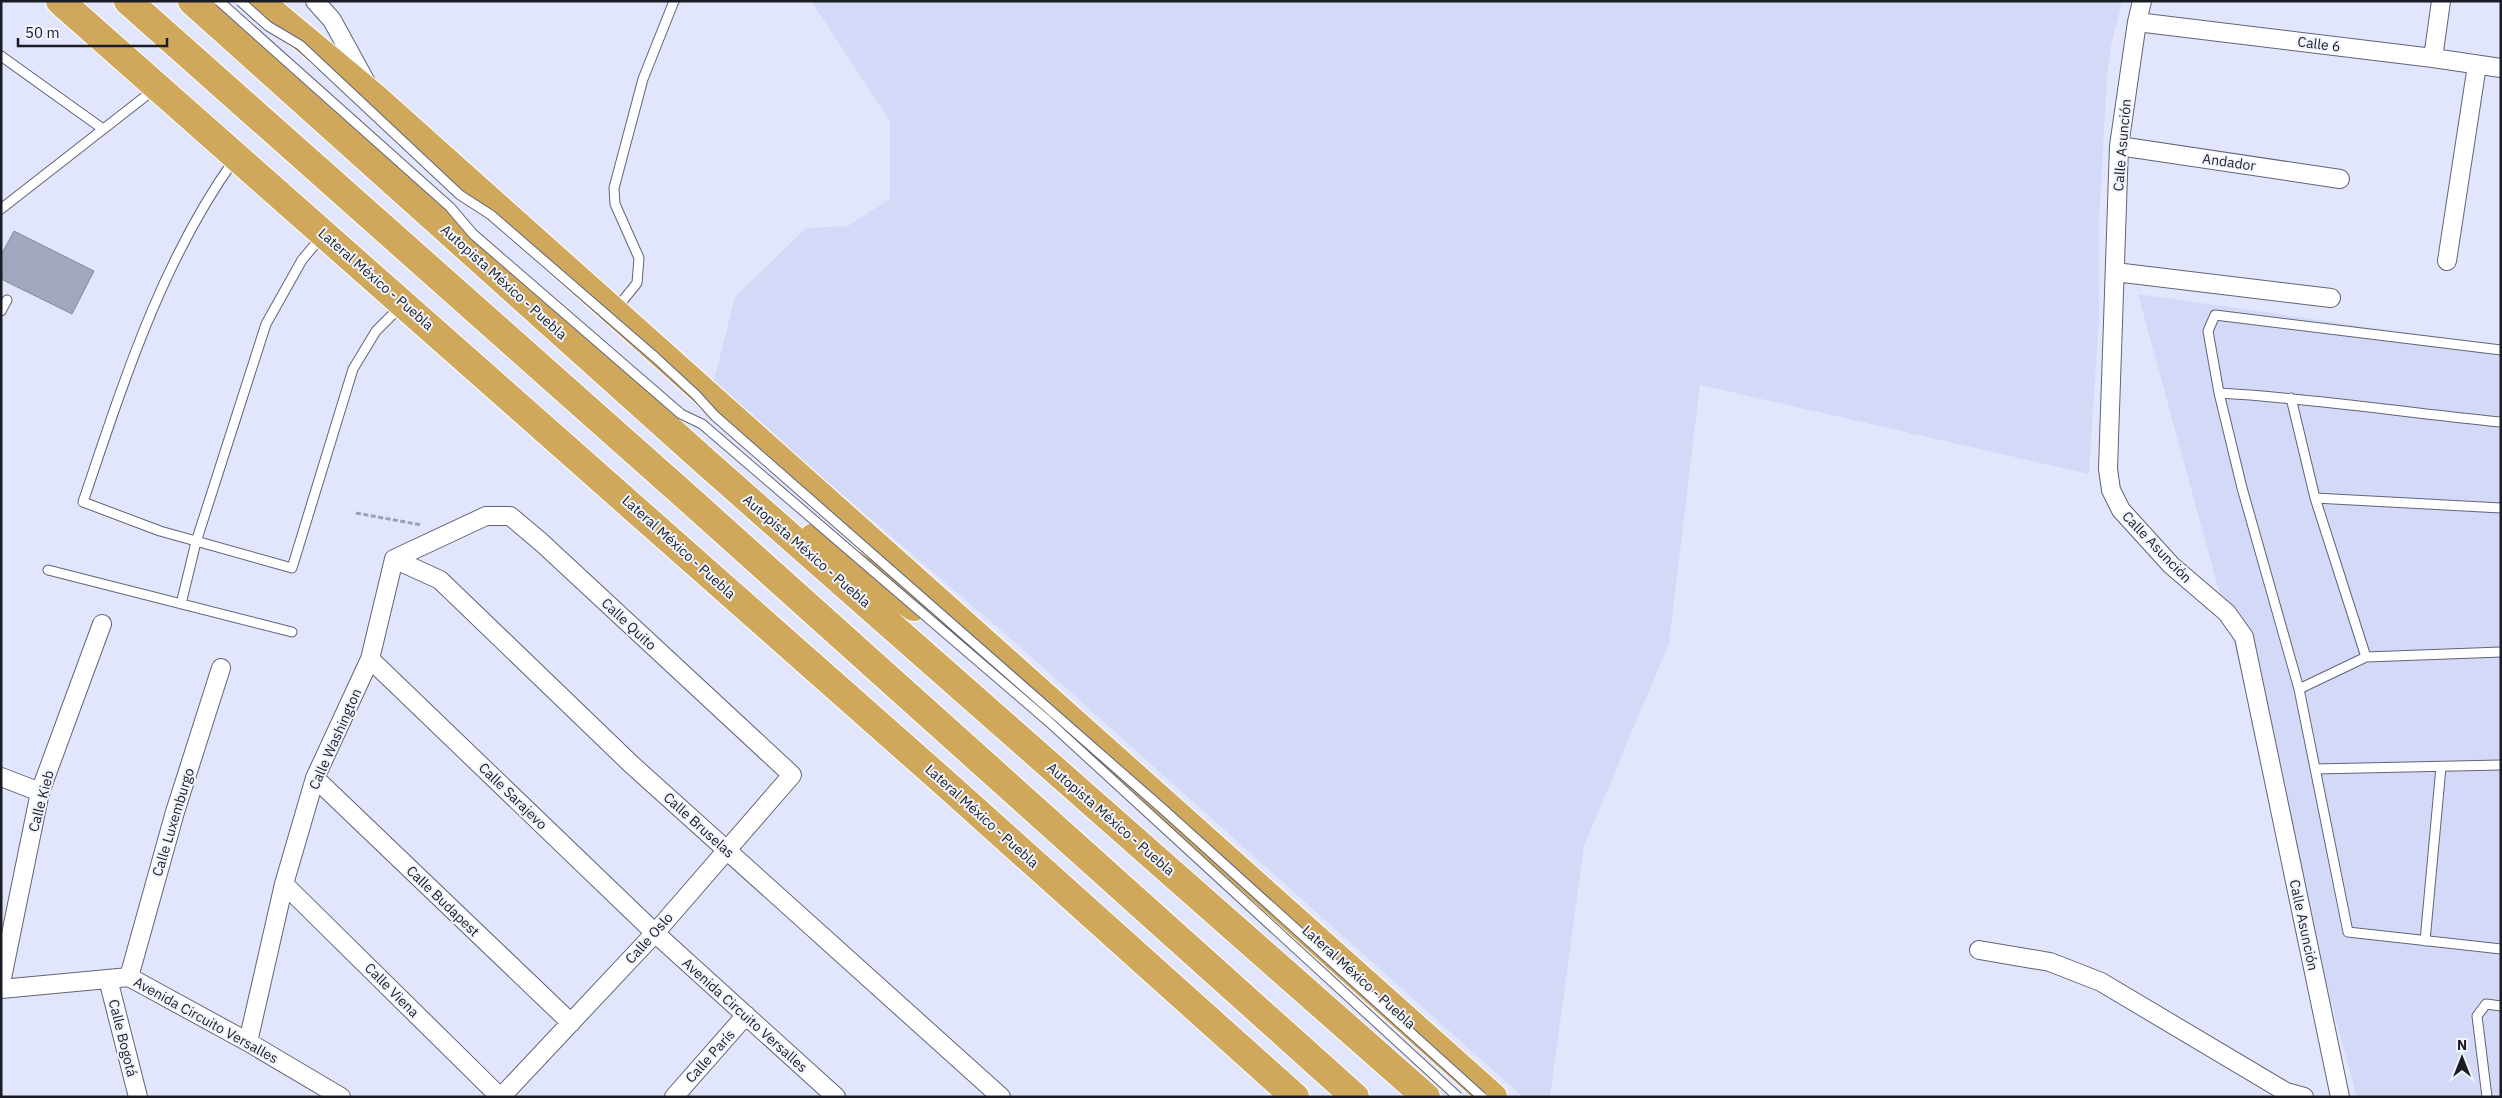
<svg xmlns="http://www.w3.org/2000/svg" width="2502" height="1098" viewBox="0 0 2502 1098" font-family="'IBM Plex Sans',sans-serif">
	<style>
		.built { fill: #d4d9f7 }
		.building { fill: #a3a7bd; stroke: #878ba0 }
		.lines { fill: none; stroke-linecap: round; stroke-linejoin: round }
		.lane-casing { stroke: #616478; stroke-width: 11 }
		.street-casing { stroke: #616478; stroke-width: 20 }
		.highway-casing { stroke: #fff; stroke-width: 30 }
		.path { stroke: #9ca0b1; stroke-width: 3; stroke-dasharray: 5 2.5; stroke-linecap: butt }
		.lane { stroke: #fff; stroke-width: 9 }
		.street { stroke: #fff; stroke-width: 18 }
		.highway { stroke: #cfa85c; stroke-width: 28 }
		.lane-bridge-casing { stroke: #616478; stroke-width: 11; stroke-linecap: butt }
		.lane-bridge { stroke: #fff; stroke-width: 9 }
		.labels { text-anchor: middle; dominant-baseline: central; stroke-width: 4; stroke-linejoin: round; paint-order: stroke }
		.street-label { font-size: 14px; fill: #1a1c24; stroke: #f2f4fd }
	</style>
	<rect width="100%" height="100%" fill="#e2e6fd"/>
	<!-- built -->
	<path class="built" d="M 811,1 L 2122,1 L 2111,46 L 2107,77 L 2099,221 L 2099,318 L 2089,474 L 1700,385 L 1669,643 L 1584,846 L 1550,1097 L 1523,1097 L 1010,638 L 713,384 L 735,297 L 806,228 L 848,226 L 890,199 L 890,121 Z
		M 2138,294 L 2501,346 L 2501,1097 L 2357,1097 Z"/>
	<!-- building -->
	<path class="building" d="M 14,231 L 94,271 L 72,314 L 1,279 L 1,255 Z"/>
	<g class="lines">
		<defs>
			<path id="lane" d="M 1,56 L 103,129
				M 234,160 C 161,262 123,384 83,502 L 160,531 L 292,568 L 353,369 L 376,331 L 400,307
				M 1,209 L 156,88
				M 616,309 L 637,283 L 639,258 L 615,204 L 614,188 L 643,79 L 674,1
				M 1,311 L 7,300
				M 2501,350 L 2215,315 L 2208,331 L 2219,393 L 2242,488 L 2299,689 L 2348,932 L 2501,949
				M 2219,393 C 2313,398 2407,413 2501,422
				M 2291,398 L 2315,498 L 2366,657
				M 2315,498 L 2501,508
				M 48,570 L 292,632
				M 181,604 L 196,542 L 266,324 L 302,260 L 322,236
				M 2299,689 L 2366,657 L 2501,652
				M 2315,769 L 2501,765
				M 2425,941 L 2441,767
				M 2487,1097 L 2477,1016 L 2486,1004 L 2501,1006"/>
			<path id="street" d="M 315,1 L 332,20 L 367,84
				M 2142,1 L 2137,22 L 2119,146 L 2108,469 L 2111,490 L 2121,510 L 2171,565 L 2227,613 L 2244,637 L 2340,1097
				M 2137,22 L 2433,58 L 2501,68
				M 2433,58 L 2441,1
				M 2119,146 L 2340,179
				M 2447,261 L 2477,65
				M 2115,272 L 2331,298
				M 394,559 L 440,580 L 631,764 L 1001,1097
				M 370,659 L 655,933 L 836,1097
				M 1,777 L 40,792
				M 315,778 L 571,1023
				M 284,884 L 500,1097
				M 1979,950 L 2050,962 L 2101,982 L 2286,1092 L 2304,1097
				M 129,977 L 175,812 L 221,668
				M 108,979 L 138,1097
				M 1,983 L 40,792 L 102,624
				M 1,989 L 129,977 L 248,1042 L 341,1097
				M 248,1042 L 284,884 L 315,778 L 370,659 L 394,559 L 486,516 L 510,516 L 541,542 L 792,775 L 655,933 L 501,1097
				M 674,1097 L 746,1015"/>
			<path id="highway" d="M 60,1 L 946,784 L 1295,1097
				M 128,1 L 691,501 L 1355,1097
				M 192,1 L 709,465 L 1426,1097
				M 259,1 L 373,96 L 1493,1097
				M 814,537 L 914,607"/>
		</defs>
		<!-- lane casing -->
		<use href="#lane" class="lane-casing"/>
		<!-- street casing -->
		<use href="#street" class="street-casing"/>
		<!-- highway casing -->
		<use href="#highway" class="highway-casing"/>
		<!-- path -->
		<path class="path" d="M 356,513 L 422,525"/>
		<!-- lane -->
		<use href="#lane" class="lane"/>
		<!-- street -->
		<use href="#street" class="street"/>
		<!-- highway -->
		<use href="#highway" class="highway"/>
		<defs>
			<path id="lane-bridge" d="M 219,1 L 450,207 L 473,234 L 681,414 L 702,424 L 1048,721 L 1458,1097
				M 240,1 L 268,26 L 300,45 L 460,195 L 491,215 L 656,358 L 696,395 L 715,416 L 1164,810 L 1482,1097"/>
		</defs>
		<!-- lane-bridge casing -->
		<use href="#lane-bridge" class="lane-bridge-casing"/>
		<!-- lane-bridge -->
		<use href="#lane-bridge" class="lane-bridge"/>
	</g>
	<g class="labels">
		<!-- street labels -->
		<g class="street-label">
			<text transform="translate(2319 44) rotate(7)">Calle 6</text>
			<text transform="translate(2122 145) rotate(-85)">Calle Asunción</text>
			<text transform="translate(2229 162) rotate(8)">Andador</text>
			<text transform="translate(376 279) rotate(41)">Lateral México - Puebla</text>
			<text transform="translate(504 282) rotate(42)">Autopista México - Puebla</text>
			<text transform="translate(679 547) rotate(42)">Lateral México - Puebla</text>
			<text transform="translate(2157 547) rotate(46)">Calle Asunción</text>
			<text transform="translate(807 551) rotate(41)">Autopista México - Puebla</text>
			<text transform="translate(629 624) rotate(43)">Calle Quito</text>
			<text transform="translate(335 739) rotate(-66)">Calle Washington</text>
			<text transform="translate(513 796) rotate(44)">Calle Sarajevo</text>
			<text transform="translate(41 801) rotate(-75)">Calle Kieb</text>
			<text transform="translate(982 816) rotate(42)">Lateral México - Puebla</text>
			<text transform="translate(1111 819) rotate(41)">Autopista México - Puebla</text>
			<text transform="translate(173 822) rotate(-73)">Calle Luxemburgo</text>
			<text transform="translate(699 825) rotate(42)">Calle Bruselas</text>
			<text transform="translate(443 901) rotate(44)">Calle Budapest</text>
			<text transform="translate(2304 925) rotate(78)">Calle Asunción</text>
			<text transform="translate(649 938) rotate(-48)">Calle Oslo</text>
			<text transform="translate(1359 977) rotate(42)">Lateral México - Puebla</text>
			<text transform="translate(392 990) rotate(45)">Calle Viena</text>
			<text transform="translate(745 1015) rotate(42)">Avenida Circuito Versalles</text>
			<text transform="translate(206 1020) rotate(29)">Avenida Circuito Versalles</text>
			<text transform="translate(123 1038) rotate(76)">Calle Bogotá</text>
			<text transform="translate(710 1056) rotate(-48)">Calle París</text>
		</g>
	</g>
	<!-- border -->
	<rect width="2502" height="1098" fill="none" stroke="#1a1c24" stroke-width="5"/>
	<!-- north arrow -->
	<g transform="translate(2462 1058)" stroke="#f2f4fd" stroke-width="4" paint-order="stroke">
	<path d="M0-4L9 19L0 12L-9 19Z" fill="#1a1c24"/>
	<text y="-8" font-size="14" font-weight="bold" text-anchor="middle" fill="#1a1c24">N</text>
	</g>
	<!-- scale -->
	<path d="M18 38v8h149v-8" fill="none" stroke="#1a1c24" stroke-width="2.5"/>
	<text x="25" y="38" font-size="15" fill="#1a1c24" stroke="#f2f4fd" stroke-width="4" paint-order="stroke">50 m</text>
</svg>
